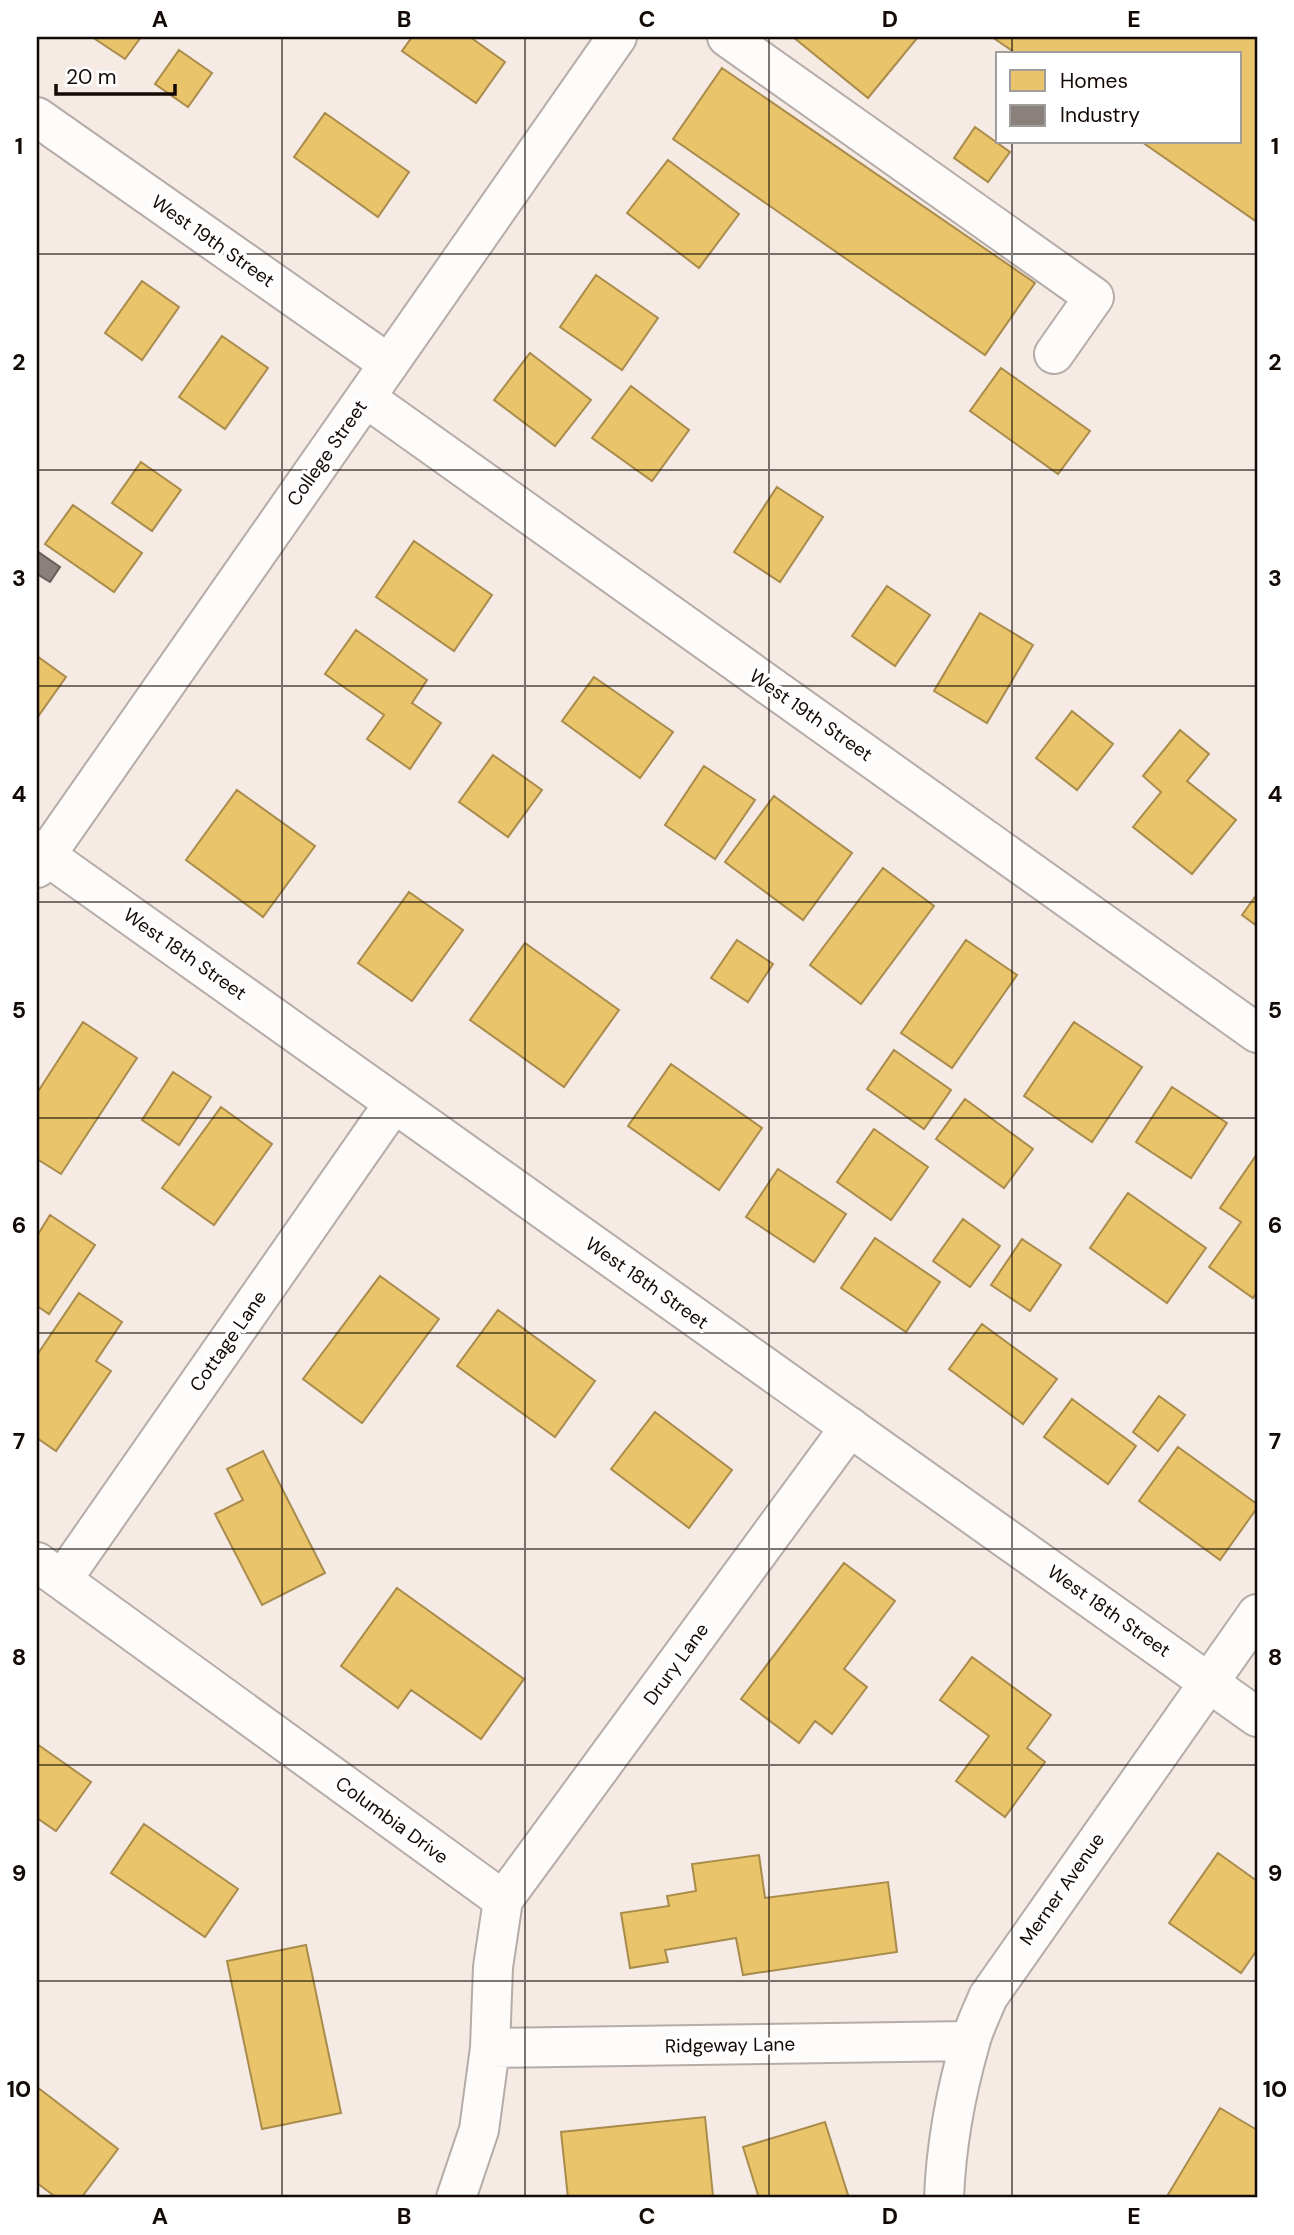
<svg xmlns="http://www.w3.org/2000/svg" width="1294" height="2235" viewBox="0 0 1294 2235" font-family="'DM Sans',sans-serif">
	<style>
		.homes { fill: #e9c46a; stroke: #a98c4c; stroke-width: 2 }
		.industry { fill: #8a817c; stroke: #665d58; stroke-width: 2 }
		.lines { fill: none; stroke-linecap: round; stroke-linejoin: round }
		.minor-casing { stroke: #b6aca7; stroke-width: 42 }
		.major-casing { stroke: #b6aca7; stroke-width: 42 }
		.minor { stroke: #fefcfb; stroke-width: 38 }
		.major { stroke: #fefcfb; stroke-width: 38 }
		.grid { fill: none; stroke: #130905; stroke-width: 2; stroke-opacity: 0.55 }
		.labels { text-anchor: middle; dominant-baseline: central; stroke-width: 7; stroke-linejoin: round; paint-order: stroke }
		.street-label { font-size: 19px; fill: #130905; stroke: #fff }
		.neatline { fill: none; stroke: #130905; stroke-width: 2.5 }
		.grid-label { font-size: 23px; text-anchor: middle; font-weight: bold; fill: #130905 }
	</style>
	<rect width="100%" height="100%" fill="#f5eae4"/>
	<!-- homes -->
	<path class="homes" d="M 92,37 L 141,37 L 125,59 Z
		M 412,37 L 470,37 L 505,62 L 476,103 L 402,51 Z
		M 793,37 L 918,37 L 868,98 Z
		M 992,37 L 1257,37 L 1257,222 L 1142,142 L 1240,142 L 1240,54 L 1017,54 Z
		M 179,50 L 212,73 L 188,107 L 155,84 Z
		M 722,68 L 1035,283 L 985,355 L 673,139 Z
		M 325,113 L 409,172 L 378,217 L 294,157 Z
		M 975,127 L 1010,152 L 988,182 L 954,158 Z
		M 668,160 L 739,214 L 699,268 L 627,213 Z
		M 596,275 L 658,318 L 622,370 L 560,327 Z
		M 142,281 L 179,307 L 142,360 L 105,333 Z
		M 222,336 L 268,368 L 225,429 L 179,397 Z
		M 530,353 L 591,400 L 555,446 L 494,400 Z
		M 1001,368 L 1090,431 L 1058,474 L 970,411 Z
		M 631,386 L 689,430 L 652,481 L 592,438 Z
		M 141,462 L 181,490 L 152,531 L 112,503 Z
		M 777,487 L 823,517 L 780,582 L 734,552 Z
		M 73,505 L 142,553 L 114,592 L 45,544 Z
		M 414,541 L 492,595 L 454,651 L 376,597 Z
		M 887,586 L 930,615 L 895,666 L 852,636 Z
		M 980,613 L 1033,645 L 987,723 L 934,691 Z
		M 356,630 L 427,680 L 412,703 L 441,723 L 410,769 L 367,739 L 384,715 L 325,674 Z
		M 37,656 L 66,677 L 37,718 Z
		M 594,677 L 673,732 L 640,778 L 562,721 Z
		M 1072,711 L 1113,744 L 1077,790 L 1036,758 Z
		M 1180,730 L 1209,754 L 1187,781 L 1236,820 L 1192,874 L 1133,827 L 1161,792 L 1143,776 Z
		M 493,755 L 542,790 L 508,837 L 459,802 Z
		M 704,766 L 755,800 L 715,859 L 665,825 Z
		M 237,790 L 315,846 L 263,917 L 186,860 Z
		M 774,796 L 852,853 L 803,920 L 725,862 Z
		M 883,868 L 934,906 L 861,1004 L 810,965 Z
		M 409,892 L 463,930 L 412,1001 L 358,963 Z
		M 1257,894 L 1257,926 L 1242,915 Z
		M 737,940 L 773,964 L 748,1002 L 711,978 Z
		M 966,940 L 1017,975 L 952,1068 L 901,1033 Z
		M 525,943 L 619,1010 L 564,1087 L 470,1020 Z
		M 83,1022 L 137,1058 L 61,1174 L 37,1159 L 37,1088 L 39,1090 Z
		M 1074,1022 L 1142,1067 L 1092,1142 L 1024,1096 Z
		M 894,1050 L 951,1090 L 924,1129 L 867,1089 Z
		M 671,1064 L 762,1128 L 719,1190 L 628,1126 Z
		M 173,1072 L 211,1097 L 179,1145 L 142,1120 Z
		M 1172,1087 L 1227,1123 L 1191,1178 L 1136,1142 Z
		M 965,1099 L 1033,1149 L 1004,1188 L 936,1139 Z
		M 221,1107 L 272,1144 L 214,1225 L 162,1188 Z
		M 874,1129 L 928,1167 L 891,1220 L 837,1182 Z
		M 1257,1154 L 1257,1292 L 1253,1298 L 1209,1267 L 1241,1222 L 1220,1208 Z
		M 778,1169 L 846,1214 L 814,1262 L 746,1217 Z
		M 1128,1193 L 1206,1248 L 1167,1303 L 1090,1248 Z
		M 50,1215 L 95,1245 L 49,1314 L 37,1306 L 37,1236 Z
		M 963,1219 L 1000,1246 L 970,1287 L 933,1261 Z
		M 875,1238 L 940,1282 L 906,1332 L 841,1288 Z
		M 1022,1239 L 1061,1265 L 1030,1311 L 991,1285 Z
		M 380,1276 L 439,1319 L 362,1423 L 303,1379 Z
		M 79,1293 L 122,1322 L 96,1361 L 111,1371 L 56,1451 L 37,1438 L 37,1355 Z
		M 498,1310 L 595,1381 L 555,1437 L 457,1366 Z
		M 982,1324 L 1057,1379 L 1023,1424 L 949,1369 Z
		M 1159,1396 L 1185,1415 L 1158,1451 L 1133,1432 Z
		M 1072,1399 L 1136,1446 L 1108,1484 L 1044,1437 Z
		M 655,1412 L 732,1470 L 689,1528 L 611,1469 Z
		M 1178,1447 L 1257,1504 L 1257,1508 L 1220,1560 L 1139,1501 Z
		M 263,1451 L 325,1573 L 262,1605 L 215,1514 L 243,1500 L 227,1469 Z
		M 844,1563 L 895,1601 L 844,1669 L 867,1687 L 832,1734 L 815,1721 L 799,1743 L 741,1699 Z
		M 397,1588 L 524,1679 L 481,1739 L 411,1690 L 398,1708 L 341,1666 Z
		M 972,1657 L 1051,1715 L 1027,1748 L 1045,1762 L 1005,1817 L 956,1781 L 989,1736 L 940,1700 Z
		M 37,1744 L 91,1782 L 56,1831 L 37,1818 Z
		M 144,1824 L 238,1889 L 205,1937 L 111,1873 Z
		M 1218,1853 L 1257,1881 L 1257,1950 L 1241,1973 L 1169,1923 Z
		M 759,1855 L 765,1898 L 888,1882 L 897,1952 L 743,1975 L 736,1938 L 665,1950 L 668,1962 L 630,1968 L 621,1913 L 669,1906 L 667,1896 L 696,1891 L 692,1864 Z
		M 306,1945 L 341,2113 L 262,2129 L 227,1961 Z
		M 37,2087 L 118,2149 L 81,2198 L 57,2198 L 37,2183 Z
		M 1220,2108 L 1257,2130 L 1257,2198 L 1166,2198 Z
		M 705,2117 L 713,2196 L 690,2198 L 568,2198 L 561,2132 Z
		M 825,2122 L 849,2198 L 759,2198 L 743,2147 Z"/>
	<!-- industry -->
	<path class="industry" d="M 37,551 L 60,567 L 50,582 L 37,574 Z"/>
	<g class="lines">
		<defs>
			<path id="minor" d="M 727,37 L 1094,297 L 1054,354
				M 37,117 L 389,364
				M 366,398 L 1257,1033
				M 37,868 L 617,37
				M 37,1562 L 503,1900 L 493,1967 L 490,2048 L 479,2130 L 456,2198
				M 62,1580 L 394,1103
				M 503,1900 L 850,1427
				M 490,2048 L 970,2041
				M 944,2198 C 946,2147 956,2092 970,2043 C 974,2027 982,2012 988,1997 L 1257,1614"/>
			<path id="major" d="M 37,849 L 1257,1717"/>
		</defs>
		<!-- minor casing -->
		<use href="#minor" class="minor-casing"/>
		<!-- major casing -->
		<use href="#major" class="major-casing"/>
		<!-- minor -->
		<use href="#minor" class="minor"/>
		<!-- major -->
		<use href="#major" class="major"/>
	</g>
	<!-- grid -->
	<path class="grid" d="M 282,37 L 282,2198M 525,37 L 525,2198M 769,37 L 769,2198M 1012,37 L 1012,54M 1012,142 L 1012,2198M 37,254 L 1257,254M 37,470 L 1257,470M 37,686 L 1257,686M 37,902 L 1257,902M 37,1118 L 1257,1118M 37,1333 L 1257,1333M 37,1549 L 1257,1549M 37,1765 L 1257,1765M 37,1981 L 1257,1981"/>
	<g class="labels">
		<!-- street labels -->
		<g class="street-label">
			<text transform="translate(213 241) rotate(35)">West 19th Street</text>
			<text transform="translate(327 453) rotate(-55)">College Street</text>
			<text transform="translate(811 715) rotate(35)">West 19th Street</text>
			<text transform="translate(185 954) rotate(35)">West 18th Street</text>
			<text transform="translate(647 1283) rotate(35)">West 18th Street</text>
			<text transform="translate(228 1341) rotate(-55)">Cottage Lane</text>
			<text transform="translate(1109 1611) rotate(35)">West 18th Street</text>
			<text transform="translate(676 1664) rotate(-54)">Drury Lane</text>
			<text transform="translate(392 1820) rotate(36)">Columbia Drive</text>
			<text transform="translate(1062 1889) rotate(-55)">Merner Avenue</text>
			<text transform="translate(730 2045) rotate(-1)">Ridgeway Lane</text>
		</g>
	</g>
	<!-- border -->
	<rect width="1294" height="2235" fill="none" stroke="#ffffff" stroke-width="77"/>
	<!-- legend -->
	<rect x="996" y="52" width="245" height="91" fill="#ffffff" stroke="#a19d9b" stroke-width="2"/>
	<rect x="1010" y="70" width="35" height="21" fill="#e9c46a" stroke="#a19d9b" stroke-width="2"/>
	<text x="1060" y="88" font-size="21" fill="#130905">Homes</text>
	<rect x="1010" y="105" width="35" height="21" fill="#8a817c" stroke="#a19d9b" stroke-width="2"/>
	<text x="1060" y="122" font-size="21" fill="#130905">Industry</text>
	<!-- scale -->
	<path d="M56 84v10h119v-10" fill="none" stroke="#130905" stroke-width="3.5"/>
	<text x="66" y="84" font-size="21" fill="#130905" stroke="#ffffff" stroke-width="5" paint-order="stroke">20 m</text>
	<rect x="38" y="38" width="1218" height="2158" class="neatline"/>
	<g class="grid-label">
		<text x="160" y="27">A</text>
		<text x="404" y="27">B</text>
		<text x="647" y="27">C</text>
		<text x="890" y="27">D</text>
		<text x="1134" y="27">E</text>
		<text x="19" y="154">1</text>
		<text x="1275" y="154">1</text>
		<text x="19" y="370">2</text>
		<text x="1275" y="370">2</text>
		<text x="19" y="586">3</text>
		<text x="1275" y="586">3</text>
		<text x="19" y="802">4</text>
		<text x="1275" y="802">4</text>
		<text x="19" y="1018">5</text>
		<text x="1275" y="1018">5</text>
		<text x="19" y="1233">6</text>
		<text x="1275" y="1233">6</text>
		<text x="19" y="1449">7</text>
		<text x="1275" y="1449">7</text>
		<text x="19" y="1665">8</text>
		<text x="1275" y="1665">8</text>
		<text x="19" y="1881">9</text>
		<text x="1275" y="1881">9</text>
		<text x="19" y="2097">10</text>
		<text x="1275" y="2097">10</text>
		<text x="160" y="2224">A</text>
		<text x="404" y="2224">B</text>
		<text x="647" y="2224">C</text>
		<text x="890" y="2224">D</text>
		<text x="1134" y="2224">E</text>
	</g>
</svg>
